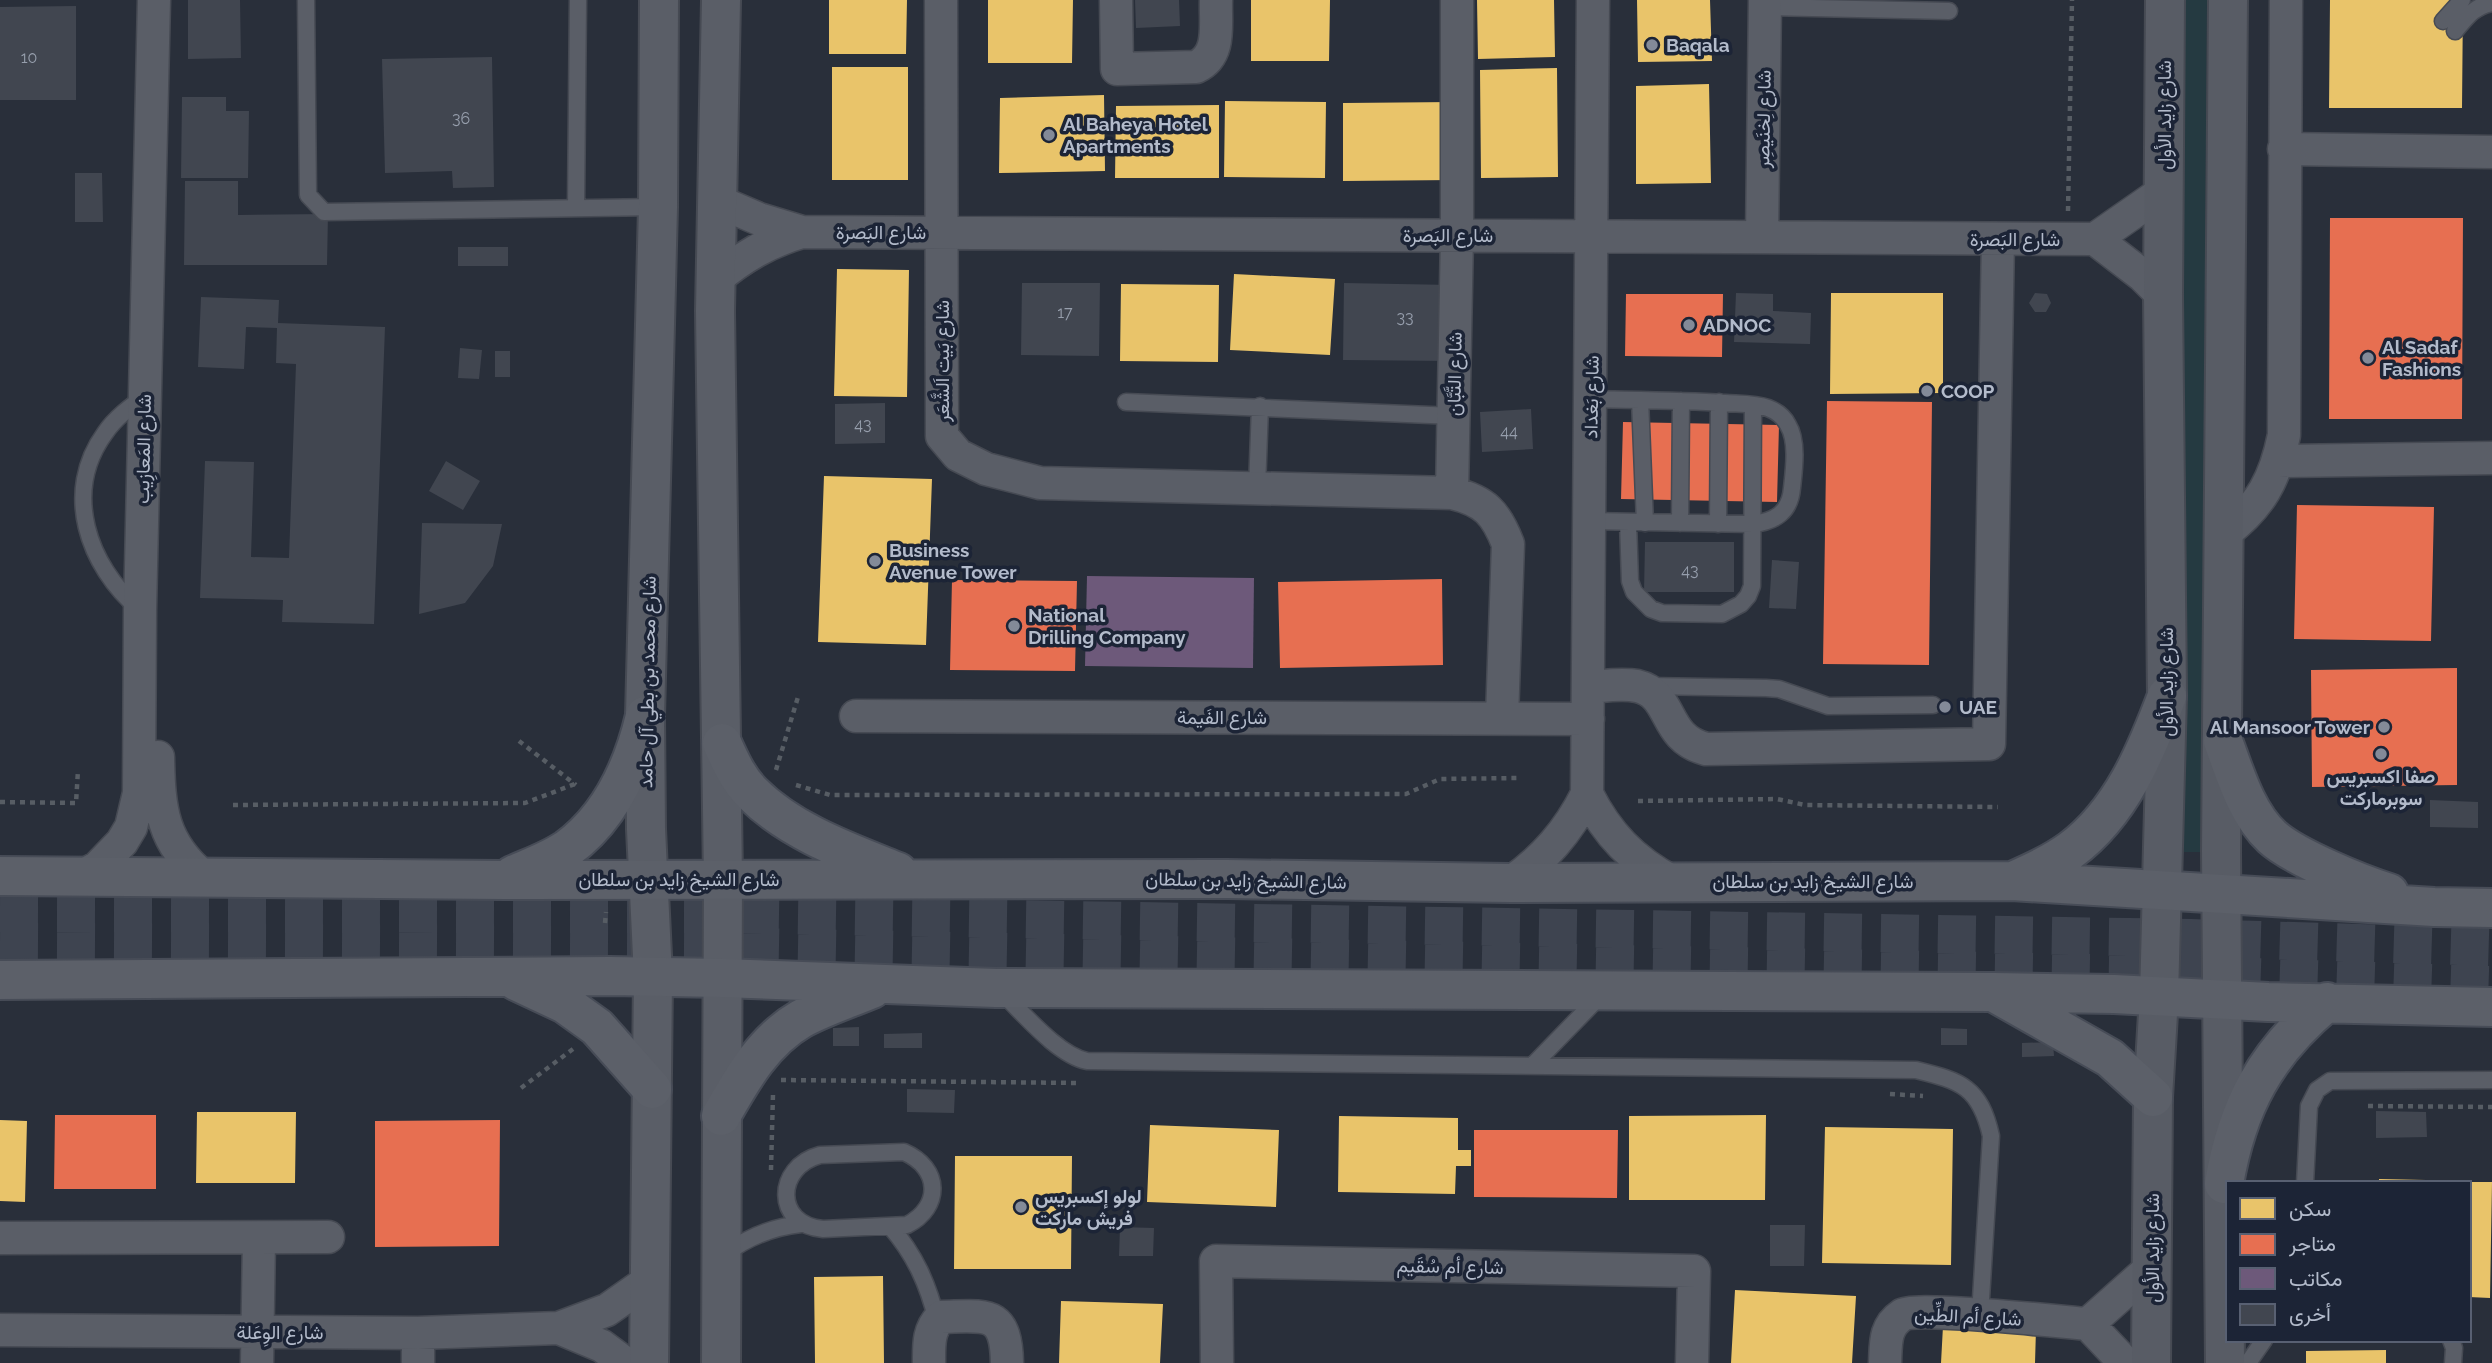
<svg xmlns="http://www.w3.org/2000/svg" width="2492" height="1363" viewBox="0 0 2492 1363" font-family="Raleway,Vazirmatn,sans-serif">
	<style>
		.green { fill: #253a41 }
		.homes { fill: #e9c46a }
		.shops { fill: #e76f51 }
		.offices { fill: #6d597a }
		.building { fill: #414650 }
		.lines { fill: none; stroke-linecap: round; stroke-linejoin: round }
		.trunk-tunnel { stroke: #3e4450; stroke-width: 38; stroke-dasharray: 38 19; stroke-linecap: butt }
		.service-casing { stroke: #464a53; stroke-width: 19 }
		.minor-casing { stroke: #464a53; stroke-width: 35 }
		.tertiary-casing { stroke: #464a53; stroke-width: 42 }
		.secondary-casing { stroke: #464a53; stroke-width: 42 }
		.primary-casing { stroke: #474c57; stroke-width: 42 }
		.path { stroke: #575d64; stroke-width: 4.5; stroke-dasharray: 5 5; stroke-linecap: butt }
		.service { stroke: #5a5e67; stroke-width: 16 }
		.minor { stroke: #5a5e67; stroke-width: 32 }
		.tertiary { stroke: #5a5e67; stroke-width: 38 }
		.secondary { stroke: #585c65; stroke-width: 38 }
		.primary { stroke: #5c6069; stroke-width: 38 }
		.poi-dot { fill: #838a98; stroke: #1c2436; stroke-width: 2.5 }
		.labels { text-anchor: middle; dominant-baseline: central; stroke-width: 7; stroke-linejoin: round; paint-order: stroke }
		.number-label { font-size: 16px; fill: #969eac }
		.poi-label { font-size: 19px; font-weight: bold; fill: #b3bbcb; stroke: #1c2436; text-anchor: start }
		.street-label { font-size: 19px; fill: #b3bbcb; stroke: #1c2436 }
	</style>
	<rect width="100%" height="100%" fill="#292f3a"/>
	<!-- green -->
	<path class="green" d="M 2182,0 L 2207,0 L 2201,852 L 2184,852 Z"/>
	<!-- homes -->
	<path class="homes" d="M 829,0 L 907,0 L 906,54 L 829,54 Z
		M 988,0 L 1073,0 L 1072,63 L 988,63 Z
		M 1251,0 L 1330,0 L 1329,61 L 1251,61 Z
		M 1477,0 L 1554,0 L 1555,57 L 1478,59 Z
		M 1637,0 L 1710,0 L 1712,61 L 1638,62 Z
		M 2330,0 L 2463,0 L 2462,108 L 2329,108 Z
		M 832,67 L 908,67 L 908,180 L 832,180 Z
		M 1557,68 L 1558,177 L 1481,178 L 1480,70 Z
		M 1709,84 L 1711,183 L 1636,184 L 1636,86 Z
		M 1104,95 L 1105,171 L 999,173 L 1000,98 Z
		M 1225,101 L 1326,102 L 1325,178 L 1224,177 Z
		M 1454,102 L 1455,180 L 1343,181 L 1343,103 Z
		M 1219,105 L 1219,178 L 1115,178 L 1116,106 Z
		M 837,269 L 909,270 L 907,397 L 834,396 Z
		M 1234,274 L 1335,279 L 1330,355 L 1230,350 Z
		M 1121,284 L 1219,285 L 1218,362 L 1120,361 Z
		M 1831,293 L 1943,293 L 1943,393 L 1830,394 Z
		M 824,476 L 932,479 L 926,645 L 818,642 Z
		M 197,1112 L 296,1112 L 295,1183 L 196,1183 Z
		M 1766,1115 L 1765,1200 L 1629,1200 L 1629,1116 Z
		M 1339,1116 L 1458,1118 L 1458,1150 L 1471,1150 L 1471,1166 L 1456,1166 L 1455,1194 L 1338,1192 Z
		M 0,1120 L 27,1121 L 25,1202 L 0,1201 Z
		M 1150,1125 L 1279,1130 L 1276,1207 L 1147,1202 Z
		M 1825,1127 L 1953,1129 L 1951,1265 L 1822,1263 Z
		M 955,1156 L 1072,1156 L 1071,1269 L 954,1269 Z
		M 2379,1179 L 2426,1180 L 2426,1183 L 2379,1183 Z
		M 2469,1182 L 2492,1182 L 2490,1298 L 2469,1297 Z
		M 883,1276 L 884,1363 L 815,1363 L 814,1277 Z
		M 1735,1290 L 1856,1296 L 1852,1363 L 1731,1363 Z
		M 1061,1301 L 1163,1304 L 1160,1363 L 1059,1363 Z
		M 1943,1326 L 2036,1329 L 2035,1363 L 1941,1363 Z
		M 2386,1350 L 2386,1363 L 2306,1363 L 2306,1351 Z"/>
	<!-- shops -->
	<path class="shops" d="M 2330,218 L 2463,218 L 2462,419 L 2329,419 Z
		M 1626,294 L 1723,294 L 1722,357 L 1625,356 Z
		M 1827,401 L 1932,402 L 1929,665 L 1823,664 Z
		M 1623,422 L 1779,425 L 1777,502 L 1621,499 Z
		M 2297,505 L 2434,507 L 2431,641 L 2294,639 Z
		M 1442,579 L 1443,665 L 1280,668 L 1278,582 Z
		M 952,580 L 1077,581 L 1075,671 L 950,670 Z
		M 2457,668 L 2457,785 L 2312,787 L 2311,670 Z
		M 55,1115 L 156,1115 L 156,1189 L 54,1189 Z
		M 500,1120 L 499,1246 L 375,1247 L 375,1121 Z
		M 1474,1130 L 1618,1130 L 1617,1198 L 1474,1197 Z"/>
	<!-- offices -->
	<path class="offices" d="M 1087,576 L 1254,578 L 1253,668 L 1085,666 Z"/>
	<!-- building -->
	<path class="building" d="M 188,0 L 240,0 L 241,58 L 188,59 Z
		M 1135,0 L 1179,0 L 1180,26 L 1136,28 Z
		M 76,6 L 76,100 L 0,100 L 0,7 Z
		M 492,57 L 494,187 L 453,188 L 452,171 L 385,173 L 382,59 Z
		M 182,97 L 226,97 L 226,111 L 249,111 L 248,178 L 181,178 Z
		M 75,173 L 102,173 L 103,222 L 75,222 Z
		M 185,181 L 238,181 L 238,215 L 328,214 L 327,265 L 184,265 Z
		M 458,247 L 508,247 L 508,266 L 458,266 Z
		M 1022,283 L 1100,283 L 1099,356 L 1021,355 Z
		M 1344,283 L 1453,285 L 1452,361 L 1343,360 Z
		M 1736,293 L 1773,294 L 1773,311 L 1811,313 L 1810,344 L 1734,342 Z
		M 2035,293 L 2047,294 L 2051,303 L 2046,312 L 2035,312 L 2029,303 Z
		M 201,297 L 279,300 L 278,323 L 385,327 L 374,624 L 282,622 L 283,600 L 200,598 L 205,461 L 254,462 L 251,557 L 289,558 L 296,364 L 276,363 L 277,328 L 246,327 L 244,369 L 198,367 Z
		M 460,348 L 482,350 L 479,379 L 458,378 Z
		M 495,351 L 510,351 L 510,377 L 495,377 Z
		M 885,403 L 885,443 L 835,444 L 835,404 Z
		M 1531,409 L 1533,449 L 1482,452 L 1480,412 Z
		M 446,461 L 480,481 L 463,510 L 429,491 Z
		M 422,523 L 502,524 L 493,566 L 465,603 L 419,614 Z
		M 1645,542 L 1734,542 L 1734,592 L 1644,592 Z
		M 1772,560 L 1799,562 L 1796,609 L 1769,608 Z
		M 2430,800 L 2478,802 L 2478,828 L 2430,827 Z
		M 859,1027 L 859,1046 L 833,1046 L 833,1028 Z
		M 1941,1028 L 1967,1029 L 1967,1045 L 1941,1045 Z
		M 922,1033 L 922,1048 L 884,1048 L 884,1034 Z
		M 2053,1042 L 2054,1056 L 2022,1057 L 2022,1043 Z
		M 907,1089 L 955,1090 L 954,1113 L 907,1112 Z
		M 2376,1111 L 2426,1112 L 2427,1137 L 2376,1138 Z
		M 1770,1225 L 1805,1225 L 1804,1266 L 1770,1266 Z
		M 1120,1227 L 1154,1228 L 1153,1256 L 1119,1256 Z"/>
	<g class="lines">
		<!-- trunk-tunnel -->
		<path class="trunk-tunnel" d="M 0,913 L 697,914 L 2191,938 L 2492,947
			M 0,942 L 697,946 L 2193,975 L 2492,985"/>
		<defs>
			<path id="service" d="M 306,0 L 308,195 L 324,212 L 658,207
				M 1765,7 L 1949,11
				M 2443,21 L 2462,0
				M 2455,31 C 2466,18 2474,6 2492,3
				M 576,207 L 578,0
				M 1640,400 L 1645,523
				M 1126,402 L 1454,416
				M 1257,488 L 1260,406
				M 1589,521 L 1753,524 C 1776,521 1790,512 1792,488 C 1794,470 1798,441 1788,425 C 1784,417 1776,411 1768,408 C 1755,403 1738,404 1725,403 C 1680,400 1635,400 1591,399
				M 1628,522 L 1630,581 L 1634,592 L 1651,609 L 1662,613 L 1722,614 L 1741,604 L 1748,596 L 1752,586 L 1753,405
				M 1680,523 L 1681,401
				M 1718,524 L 1719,402
				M 139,609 C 88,566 62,492 105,433 C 115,418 130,407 144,397
				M 1648,686 L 1766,688 L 1779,689 L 1828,706 L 1933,705
				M 1003,994 C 1025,1015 1058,1055 1087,1061 L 1916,1070 C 1961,1081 1980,1087 1991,1136 L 1980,1315
				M 1532,1066 L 1601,995
				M 904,1152 C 941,1168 942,1207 907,1225 L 823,1229 C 774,1225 775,1167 820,1155 Z
				M 2305,1183 L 2309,1106 L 2317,1090 L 2330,1081 L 2492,1080
				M 890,1226 C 915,1255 928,1284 937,1321
				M 725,1254 C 748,1237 772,1227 801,1224
				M 2451,1340 L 2454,1348 L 2453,1363
				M 2248,1363 L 2264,1340"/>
			<path id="minor" d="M 941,0 L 942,436 L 958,455 L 986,469 L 1040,483 L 1452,493 C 1485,501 1496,513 1508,544 L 1502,718
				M 1116,0 L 1117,69 L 1196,67 C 1222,55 1215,24 1216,0
				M 2284,149 L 2492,152
				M 717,201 L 759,219 L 802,232 L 2095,239 L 2164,191
				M 1762,237 L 1765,0
				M 2095,239 L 2142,275 L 2163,296
				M 715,280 C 742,257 768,242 802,232
				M 2279,461 L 2492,458
				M 1452,493 L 1457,235 L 1457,0
				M 2225,533 C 2261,505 2275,480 2284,435 L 2286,0
				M 1588,687 C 1604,686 1622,683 1637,686 C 1675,695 1661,737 1706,749 L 1989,744 L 1998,239
				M 856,716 L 1588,719
				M 158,757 C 159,809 162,843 204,877
				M 1587,794 C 1607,834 1633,861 1673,882
				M 83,876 L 98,867 L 122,842 L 131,827 L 139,793 L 140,610 L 154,0
				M 1510,883 C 1544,859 1568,832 1587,794 L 1593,0
				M 0,1238 L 328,1237
				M 2088,1324 L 2151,1268
				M 559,1328 L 602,1346 L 625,1363
				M 0,1330 L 418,1333 L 559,1328 L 607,1310 L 650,1280
				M 257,1363 L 259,1238
				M 418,1363 L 418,1333
				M 929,1363 C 929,1345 928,1330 941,1317 C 986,1316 1006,1309 1007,1363
				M 1217,1363 L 1216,1261 L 1694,1271 L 1692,1363
				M 1885,1363 C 1886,1344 1884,1327 1902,1315 C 1915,1306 2062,1322 2088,1324 L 2125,1363"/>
			<path id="tertiary" d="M 721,0 L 715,311 L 723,879 L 721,1363
				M 649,1363 L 653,977 L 646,829 L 645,716 L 658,207 L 659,0"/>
			<path id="secondary" d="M 2151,1363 L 2153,1097 L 2159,997 L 2167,696 L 2163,296 L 2165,0
				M 2225,1363 L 2221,851 L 2228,0"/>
			<path id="primary" d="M 2223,741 C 2235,773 2246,813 2272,837 C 2294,857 2360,884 2389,893
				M 722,743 C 730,761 738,779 752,793 C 791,832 848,852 898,872
				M 513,875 C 531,867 551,860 567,849 C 611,817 633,767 645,716
				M 0,876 L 503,880 L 1227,879 L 1510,883 L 2012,881 L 2434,907 L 2492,908
				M 2013,881 C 2033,872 2053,863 2071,850 C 2121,813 2146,752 2167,696
				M 0,980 L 610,976 L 722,978 L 996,988 L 1994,992 L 2114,994 L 2268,1002 L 2492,1007
				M 516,981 L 565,1004 L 597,1027 L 652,1089
				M 1995,993 L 2110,1058 L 2153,1097
				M 721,1116 C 742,1079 763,1041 801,1019 C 823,1007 848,999 872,989
				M 2224,1184 C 2237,1106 2266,1053 2327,1002"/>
		</defs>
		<!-- service casing -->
		<use href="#service" class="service-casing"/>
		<!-- minor casing -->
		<use href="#minor" class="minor-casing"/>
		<!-- tertiary casing -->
		<use href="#tertiary" class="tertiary-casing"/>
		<!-- secondary casing -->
		<use href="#secondary" class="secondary-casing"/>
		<!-- primary casing -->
		<use href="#primary" class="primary-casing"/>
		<!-- path -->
		<path class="path" d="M 2068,211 L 2072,0
			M 519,741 L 576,785
			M 776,770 L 798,697
			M 796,785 L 830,795 L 1406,794 L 1440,779 L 1519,778
			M 1638,801 L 1777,799 L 1805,805 L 1998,807
			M 0,802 L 76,803 L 78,770
			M 233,805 L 525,803 L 575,784
			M 605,923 L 606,912
			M 781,1080 L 1080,1083
			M 521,1088 L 573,1049
			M 1890,1094 L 1923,1096
			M 2368,1106 L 2492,1107
			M 771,1170 L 773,1094"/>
		<!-- service -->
		<use href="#service" class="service"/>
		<!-- minor -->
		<use href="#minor" class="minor"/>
		<!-- tertiary -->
		<use href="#tertiary" class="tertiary"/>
		<!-- secondary -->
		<use href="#secondary" class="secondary"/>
		<!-- primary -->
		<use href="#primary" class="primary"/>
	</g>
	<!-- markers -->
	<g class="poi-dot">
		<circle cx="1652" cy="45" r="7"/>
		<circle cx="1049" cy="135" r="7"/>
		<circle cx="1689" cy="325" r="7"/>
		<circle cx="2368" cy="358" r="7"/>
		<circle cx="1927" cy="391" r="7"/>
		<circle cx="875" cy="561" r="7"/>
		<circle cx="1014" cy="626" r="7"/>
		<circle cx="1945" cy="707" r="7"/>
		<circle cx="2384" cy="727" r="7"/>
		<circle cx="2381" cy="754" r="7"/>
		<circle cx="1021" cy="1207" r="7"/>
	</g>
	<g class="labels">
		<!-- number labels -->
		<g class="number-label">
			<text x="29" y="57">10</text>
			<text x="461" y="118">36</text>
			<text x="1065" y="312">17</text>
			<text x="1405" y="317">33</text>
			<text x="863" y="424">43</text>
			<text x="1509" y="431">44</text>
			<text x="1690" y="570">43</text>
		</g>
		<!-- poi labels -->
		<g class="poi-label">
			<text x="1666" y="45">Baqala</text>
			<text x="1063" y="124">Al Baheya Hotel<tspan x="1063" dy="22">Apartments</tspan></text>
			<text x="1703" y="325">ADNOC</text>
			<text x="2382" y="347">Al Sadaf<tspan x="2382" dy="22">Fashions</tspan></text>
			<text x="1941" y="391">COOP</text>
			<text x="889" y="550">Business<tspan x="889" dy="22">Avenue Tower</tspan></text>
			<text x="1028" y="615">National<tspan x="1028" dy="22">Drilling Company</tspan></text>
			<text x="1959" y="707">UAE</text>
			<text x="2370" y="727" text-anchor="end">Al Mansoor Tower</text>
			<text x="2381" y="776" text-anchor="middle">صفا اكسبريس<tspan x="2381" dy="22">سوبرماركت</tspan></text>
			<text x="1035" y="1196">لولو إكسبريس<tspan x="1035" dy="22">فريش ماركت</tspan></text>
		</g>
		<!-- street labels -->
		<g class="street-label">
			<text transform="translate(2164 115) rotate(-90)">شارع زايد الأول</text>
			<text transform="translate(1763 119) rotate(-89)">شارع لِخنَيصِر</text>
			<text x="881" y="232">شارع البَصرة</text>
			<text x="1448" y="235">شارع البَصرة</text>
			<text x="2015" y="239">شارع البَصرة</text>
			<text transform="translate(942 361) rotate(-90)">شارع بَيت اَلشَّعَر</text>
			<text transform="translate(1454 374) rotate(-89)">شارع التَّبَّان</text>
			<text transform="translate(1591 397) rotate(-89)">شارع بَغداد</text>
			<text transform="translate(143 449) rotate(-89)">شارع المَعازِيب</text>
			<text transform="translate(647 682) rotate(-89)">شارع محمد بن بطي آل حامد</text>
			<text transform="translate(2166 682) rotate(-90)">شارع زايد الأول</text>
			<text x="1222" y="717">شارع الفَيمة</text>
			<text x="679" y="879">شارع الشيخ زايد بن سلطان</text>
			<text transform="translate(1246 880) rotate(1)">شارع الشيخ زايد بن سلطان</text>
			<text x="1813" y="881">شارع الشيخ زايد بن سلطان</text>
			<text transform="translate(2152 1248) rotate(-90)">شارع زايد الأول</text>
			<text transform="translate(1450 1266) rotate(1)">شارع أم سُقَيم</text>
			<text transform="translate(1968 1316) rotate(3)">شارع أم الطِّين</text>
			<text x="280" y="1332">شارع الوِعَلة</text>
		</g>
	</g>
	<!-- legend -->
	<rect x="2226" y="1181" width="245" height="161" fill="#1c2436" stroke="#586072" stroke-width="2"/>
	<rect x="2240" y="1198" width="35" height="21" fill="#e9c46a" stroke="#586072" stroke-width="2"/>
	<text x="2289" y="1216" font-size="21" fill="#b3bbcb">سكن</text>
	<rect x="2240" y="1234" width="35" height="21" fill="#e76f51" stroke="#586072" stroke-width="2"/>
	<text x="2289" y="1251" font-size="21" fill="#b3bbcb">متاجر</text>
	<rect x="2240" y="1268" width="35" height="21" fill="#6d597a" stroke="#586072" stroke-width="2"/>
	<text x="2289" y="1286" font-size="21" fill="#b3bbcb">مكاتب</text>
	<rect x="2240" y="1304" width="35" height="21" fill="#414650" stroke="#586072" stroke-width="2"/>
	<text x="2289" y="1321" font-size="21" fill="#b3bbcb">أخرى</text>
</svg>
